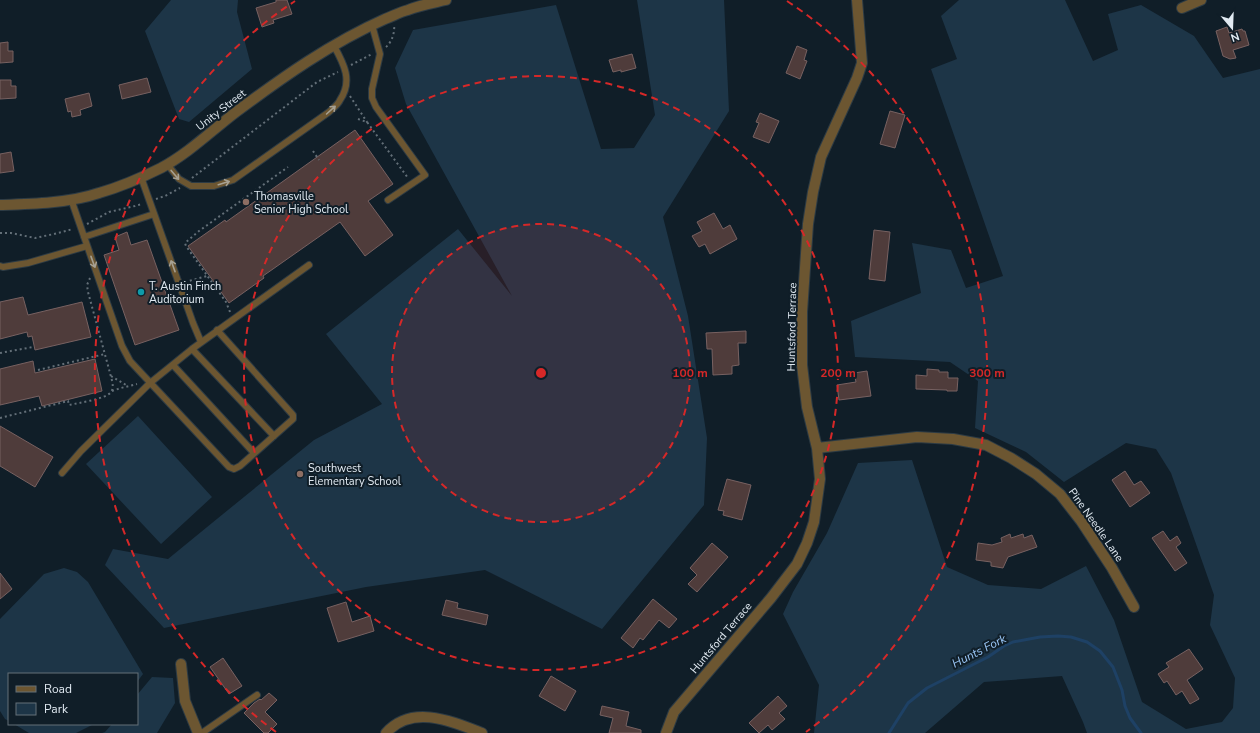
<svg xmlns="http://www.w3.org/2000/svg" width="1260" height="733" viewBox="0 0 1260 733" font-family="'Nunito Sans',sans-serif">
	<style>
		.green { fill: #1d3547 }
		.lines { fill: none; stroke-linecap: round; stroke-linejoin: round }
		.stream { stroke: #1e4165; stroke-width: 3 }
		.building { fill: #4f3c3b; stroke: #776161 }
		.service-casing { stroke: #2d3b44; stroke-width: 8 }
		.minor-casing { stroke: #2d3b44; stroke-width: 12 }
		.tertiary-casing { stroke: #2d3b44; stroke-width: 12 }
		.path { stroke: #636f78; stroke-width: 2; stroke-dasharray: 2 3; stroke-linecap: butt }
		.service { stroke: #6c5631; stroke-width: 6 }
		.minor { stroke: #6c5631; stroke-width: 10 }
		.tertiary { stroke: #6c5631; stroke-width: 10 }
		.oneway { stroke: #a6a092 }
		.ring { fill: none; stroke: #d62828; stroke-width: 2; stroke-dasharray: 7 5 }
		.education-dot { fill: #8d6e63; stroke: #101e28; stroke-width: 1.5 }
		.culture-dot { fill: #0f9aa8; stroke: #101e28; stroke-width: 1.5 }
		.labels { text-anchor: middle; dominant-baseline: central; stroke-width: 4; stroke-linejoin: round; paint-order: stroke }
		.street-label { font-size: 11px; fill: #e1eaf2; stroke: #101e28 }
		.poi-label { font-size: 11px; fill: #e1eaf2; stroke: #101e28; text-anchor: start }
		.water-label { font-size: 12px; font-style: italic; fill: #9ac6f6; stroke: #101e28 }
		.centre { fill: #d62828; stroke: #101e28; stroke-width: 2 }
		.ring-label { font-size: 12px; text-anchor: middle; font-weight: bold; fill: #d62828; stroke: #101e28; stroke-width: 4; stroke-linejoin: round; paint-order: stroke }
	</style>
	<rect width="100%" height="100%" fill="#101e28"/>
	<!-- green -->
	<path class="green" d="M 171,0 L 238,0 L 237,12 L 252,69 L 189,122 L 179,119 L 145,31 Z
		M 637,0 L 724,0 L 729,111 L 663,217 L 688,316 L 707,438 L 704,505 L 602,629 L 485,570 L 366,587 L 164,628 L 105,565 L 113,549 L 168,559 L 212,523 L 314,440 L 382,404 L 326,334 L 458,229 L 512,296 L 406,104 L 395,68 L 413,30 L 556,5 L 601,149 L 634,148 L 655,115 Z
		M 959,0 L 1065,0 L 1093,61 L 1118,50 L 1108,14 L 1141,5 L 1194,36 L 1223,78 L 1260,69 L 1260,733 L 1087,733 L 1083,722 L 1062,676 L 984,682 L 925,733 L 814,733 L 819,685 L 783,614 L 793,592 L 827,533 L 858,463 L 912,460 L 947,567 L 988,585 L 1041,589 L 1086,566 L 1114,620 L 1142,702 L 1186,729 L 1222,722 L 1233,708 L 1235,678 L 1210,625 L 1214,595 L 1171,473 L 1156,449 L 1126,443 L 1064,482 L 1026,452 L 975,428 L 978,381 L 950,362 L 855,357 L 851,321 L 921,293 L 912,243 L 951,250 L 966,288 L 1003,276 L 931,69 L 957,59 L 941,16 Z
		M 138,416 L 212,497 L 161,544 L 86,464 Z
		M 64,568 L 77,572 L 88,582 L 143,674 L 137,682 L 137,674 L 9,674 L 9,721 L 5,719 L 0,711 L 0,619 L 44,574 Z
		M 152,677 L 173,678 L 175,703 L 157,733 L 102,733 L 105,732 L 112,724 L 137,724 L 137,695 Z
		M 14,724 L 94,724 L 76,733 L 29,733 Z"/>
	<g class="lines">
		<!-- stream -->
		<path class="stream" d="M 889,733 L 908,703 L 927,688 L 988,657 L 1004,646 L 1013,642 L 1040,637 L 1058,636 L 1071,637 L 1087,642 L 1100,651 L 1113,667 L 1122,690 L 1125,706 L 1130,718 L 1141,733"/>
	</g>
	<!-- building -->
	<path class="building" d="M 276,0 L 287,0 L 292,14 L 273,20 L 274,23 L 262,27 L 256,8 L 276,2 Z
		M 1227,27 L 1229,33 L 1242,29 L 1243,31 L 1245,31 L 1249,45 L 1233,50 L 1236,58 L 1230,59 L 1223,56 L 1216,31 Z
		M 8,42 L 8,51 L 13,51 L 13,62 L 0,63 L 0,43 Z
		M 797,46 L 807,50 L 804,60 L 807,61 L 800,79 L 786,73 Z
		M 632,54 L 636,68 L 621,72 L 621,70 L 613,72 L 609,60 Z
		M 147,78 L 151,92 L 122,99 L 119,85 Z
		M 0,80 L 11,80 L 11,86 L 16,86 L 16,98 L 0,99 Z
		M 89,93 L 92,106 L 80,110 L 81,115 L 72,117 L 71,111 L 68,112 L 65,99 Z
		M 890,111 L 905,115 L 895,148 L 880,144 Z
		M 760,113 L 779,121 L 769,143 L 753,137 L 759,123 L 756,122 Z
		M 355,130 L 393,184 L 368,201 L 393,235 L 365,256 L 340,222 L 263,276 L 264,278 L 229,303 L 188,246 L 225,220 L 226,222 Z
		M 11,152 L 14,171 L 0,173 L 0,154 Z
		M 714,213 L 723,229 L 730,225 L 737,239 L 710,254 L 705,244 L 699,247 L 692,236 L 702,231 L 697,222 Z
		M 874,230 L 890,232 L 885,281 L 869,279 Z
		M 127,232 L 131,245 L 147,240 L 179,330 L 135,345 L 104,255 L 119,250 L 115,237 Z
		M 23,297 L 28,315 L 82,302 L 91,337 L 35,350 L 32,336 L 28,337 L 27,332 L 0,339 L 0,302 Z
		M 746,331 L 746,343 L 738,343 L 739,365 L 732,366 L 732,374 L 713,375 L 712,349 L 707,349 L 706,333 Z
		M 95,359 L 102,391 L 42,406 L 39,396 L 0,405 L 0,369 L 33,361 L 35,373 Z
		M 927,369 L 939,370 L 939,372 L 948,372 L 948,378 L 958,378 L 957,391 L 947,391 L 947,390 L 916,389 L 916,375 L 927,376 Z
		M 867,371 L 871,396 L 839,400 L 837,385 L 856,382 L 854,373 Z
		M 0,426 L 53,457 L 35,487 L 0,466 Z
		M 1125,471 L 1134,485 L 1141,481 L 1150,493 L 1130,507 L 1112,480 Z
		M 727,479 L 751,485 L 742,520 L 723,515 L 724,511 L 718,510 Z
		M 1163,531 L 1170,541 L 1177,536 L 1181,543 L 1176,547 L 1187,563 L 1175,571 L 1152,538 Z
		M 1010,534 L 1011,538 L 1023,534 L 1024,538 L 1032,535 L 1037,547 L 1008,557 L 1003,568 L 991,566 L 991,562 L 976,560 L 978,543 L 992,545 L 1002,542 L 1001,538 Z
		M 712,543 L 728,557 L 697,592 L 688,584 L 697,575 L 690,568 Z
		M 0,573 L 12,589 L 0,599 Z
		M 653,599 L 677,619 L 669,628 L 659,620 L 643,640 L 640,638 L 633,648 L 621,638 Z
		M 446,600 L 458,603 L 457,608 L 488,615 L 486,625 L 442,615 Z
		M 346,602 L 352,622 L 370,616 L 374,631 L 338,642 L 327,608 Z
		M 1189,649 L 1203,669 L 1187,680 L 1199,699 L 1190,704 L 1182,691 L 1176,695 L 1167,681 L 1164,683 L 1158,674 L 1169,667 L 1166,663 Z
		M 223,658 L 242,686 L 229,694 L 210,667 Z
		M 551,676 L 576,691 L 565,711 L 539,696 Z
		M 269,693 L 277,700 L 265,712 L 277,724 L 268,733 L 264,733 L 244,713 L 254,703 L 260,699 L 261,700 Z
		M 778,696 L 787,706 L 779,713 L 785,719 L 772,730 L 768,725 L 759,733 L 749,723 Z
		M 602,706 L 629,712 L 626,726 L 641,730 L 641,733 L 609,733 L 613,718 L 600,715 Z"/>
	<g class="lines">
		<defs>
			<path id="service" d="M 372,25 L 380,54 L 372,89 L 372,98 L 376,107 L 425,175 L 388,200
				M 167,164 L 179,179 L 191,186 L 214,186 L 233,180 L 329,112 C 333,108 338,105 340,100 C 353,81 344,64 334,46
				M 141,177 L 193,323 L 201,342
				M 71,199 L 122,346 L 130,361 L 229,467 L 234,469 L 240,466 L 293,419 L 293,415 L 217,330
				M 84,237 L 154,214
				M 0,266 L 3,267 L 28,263 L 87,246
				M 192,349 L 274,436
				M 173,365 L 254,453
				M 62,473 L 81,451 L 150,383 L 192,349 L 309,265
				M 202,733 L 257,695"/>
			<path id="minor" d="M 1182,8 L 1201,0
				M 817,448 L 917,437 L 953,439 L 986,445 L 1011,458 L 1036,474 L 1060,494 L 1081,521 L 1112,568 L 1134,607
				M 181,664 L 185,701 L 198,733
				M 386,733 C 412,704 451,721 482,733
				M 666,733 L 674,712 L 771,598 L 797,564 L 807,543 L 814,522 L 820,479 L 817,448 L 807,407 L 802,365 L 802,312 L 808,224 L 813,192 L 821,157 L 857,78 L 862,63 L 857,0"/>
			<path id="tertiary" d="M 0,205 C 31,204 70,203 99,193 C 120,187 141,178 161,168 C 189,153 211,131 236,112 C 283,77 331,43 385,19 C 393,16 400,12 408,10 C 420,5 433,3 446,0"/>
		</defs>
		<!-- service casing -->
		<use href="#service" class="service-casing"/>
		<!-- minor casing -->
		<use href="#minor" class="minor-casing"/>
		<!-- tertiary casing -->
		<use href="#tertiary" class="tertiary-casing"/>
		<!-- path -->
		<path class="path" d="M 386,47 C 392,42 395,32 394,25
			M 351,65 L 372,54
			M 350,96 L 367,122 L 369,120
			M 358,119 L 367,122 L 408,178
			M 313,151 L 319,160
			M 192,178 L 317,82 L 338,72
			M 156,199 L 165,196 L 180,188
			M 87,224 L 109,212 L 135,206 L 142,204
			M 0,233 L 11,233 L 35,238 L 54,234 L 73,229
			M 185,282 L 207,276
			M 230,312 L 226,302 L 186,246 L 185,243 L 199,231 L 288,167
			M 0,353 L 33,347
			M 38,370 L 105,354
			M 111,376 L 126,385
			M 112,391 L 121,388 L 137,384
			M 0,418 L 68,401 L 69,405 C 78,403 106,399 111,392 C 115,387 111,378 110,373 L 88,292 L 87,285 L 90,278"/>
		<!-- service -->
		<use href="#service" class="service"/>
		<!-- minor -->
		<use href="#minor" class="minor"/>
		<!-- tertiary -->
		<use href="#tertiary" class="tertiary"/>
	</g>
	<!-- one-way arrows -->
	<defs><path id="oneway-shaft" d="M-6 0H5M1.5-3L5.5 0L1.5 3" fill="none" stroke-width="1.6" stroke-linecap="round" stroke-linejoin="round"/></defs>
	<g class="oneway">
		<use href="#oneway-shaft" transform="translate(331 110) rotate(-42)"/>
		<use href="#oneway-shaft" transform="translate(175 175) rotate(50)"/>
		<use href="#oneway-shaft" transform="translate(224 183) rotate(-17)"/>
		<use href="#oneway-shaft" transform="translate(93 262) rotate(70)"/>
		<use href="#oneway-shaft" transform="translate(173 266) rotate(-110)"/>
	</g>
	<!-- distance rings -->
	<circle cx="541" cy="373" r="149" fill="#d62828" fill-opacity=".12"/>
	<g class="ring">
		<circle cx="541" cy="373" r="149"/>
		<circle cx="541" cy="373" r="297"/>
		<path d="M276 732A446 446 0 0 1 295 1M787 1A446 446 0 0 1 806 732"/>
	</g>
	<!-- markers -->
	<g class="education-dot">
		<circle cx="246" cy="202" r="4"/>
		<circle cx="300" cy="474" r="4"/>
	</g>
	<circle class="culture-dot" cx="141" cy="292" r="4"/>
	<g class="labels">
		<!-- street labels -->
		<g class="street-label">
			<text transform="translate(221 110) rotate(-38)">Unity Street</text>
			<text transform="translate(792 327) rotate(-89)">Huntsford Terrace</text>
			<text transform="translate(1096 525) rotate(55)">Pine Needle Lane</text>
			<text transform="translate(721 638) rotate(-50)">Huntsford Terrace</text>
		</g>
		<!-- poi labels -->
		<g class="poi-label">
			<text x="254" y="196">Thomasville<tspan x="254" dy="13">Senior High School</tspan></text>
			<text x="149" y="286">T. Austin Finch<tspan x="149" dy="13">Auditorium</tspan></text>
			<text x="308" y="468">Southwest<tspan x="308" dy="13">Elementary School</tspan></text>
		</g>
		<!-- water labels -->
		<g class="water-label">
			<text transform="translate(979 651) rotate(-27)">Hunts Fork</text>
		</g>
	</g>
	<circle cx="541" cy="373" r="6" class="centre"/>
	<g class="ring-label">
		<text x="690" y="377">100 m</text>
		<text x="838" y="377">200 m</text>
		<text x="987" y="377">300 m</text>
	</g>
	<!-- legend -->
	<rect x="8" y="673" width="130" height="52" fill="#101e28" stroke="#647079"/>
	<rect x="16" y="686" width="20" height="6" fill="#6c5631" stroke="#647079"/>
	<text x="44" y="693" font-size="12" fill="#e1eaf2">Road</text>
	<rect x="16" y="703" width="20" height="12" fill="#1d3547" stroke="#647079"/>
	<text x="44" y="713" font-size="12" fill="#e1eaf2">Park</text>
	<!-- north arrow -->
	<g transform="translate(1232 28) rotate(161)" stroke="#101e28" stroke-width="3" paint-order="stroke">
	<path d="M0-3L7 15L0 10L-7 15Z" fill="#e1eaf2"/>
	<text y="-6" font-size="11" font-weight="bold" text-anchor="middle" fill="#e1eaf2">N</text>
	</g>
</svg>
